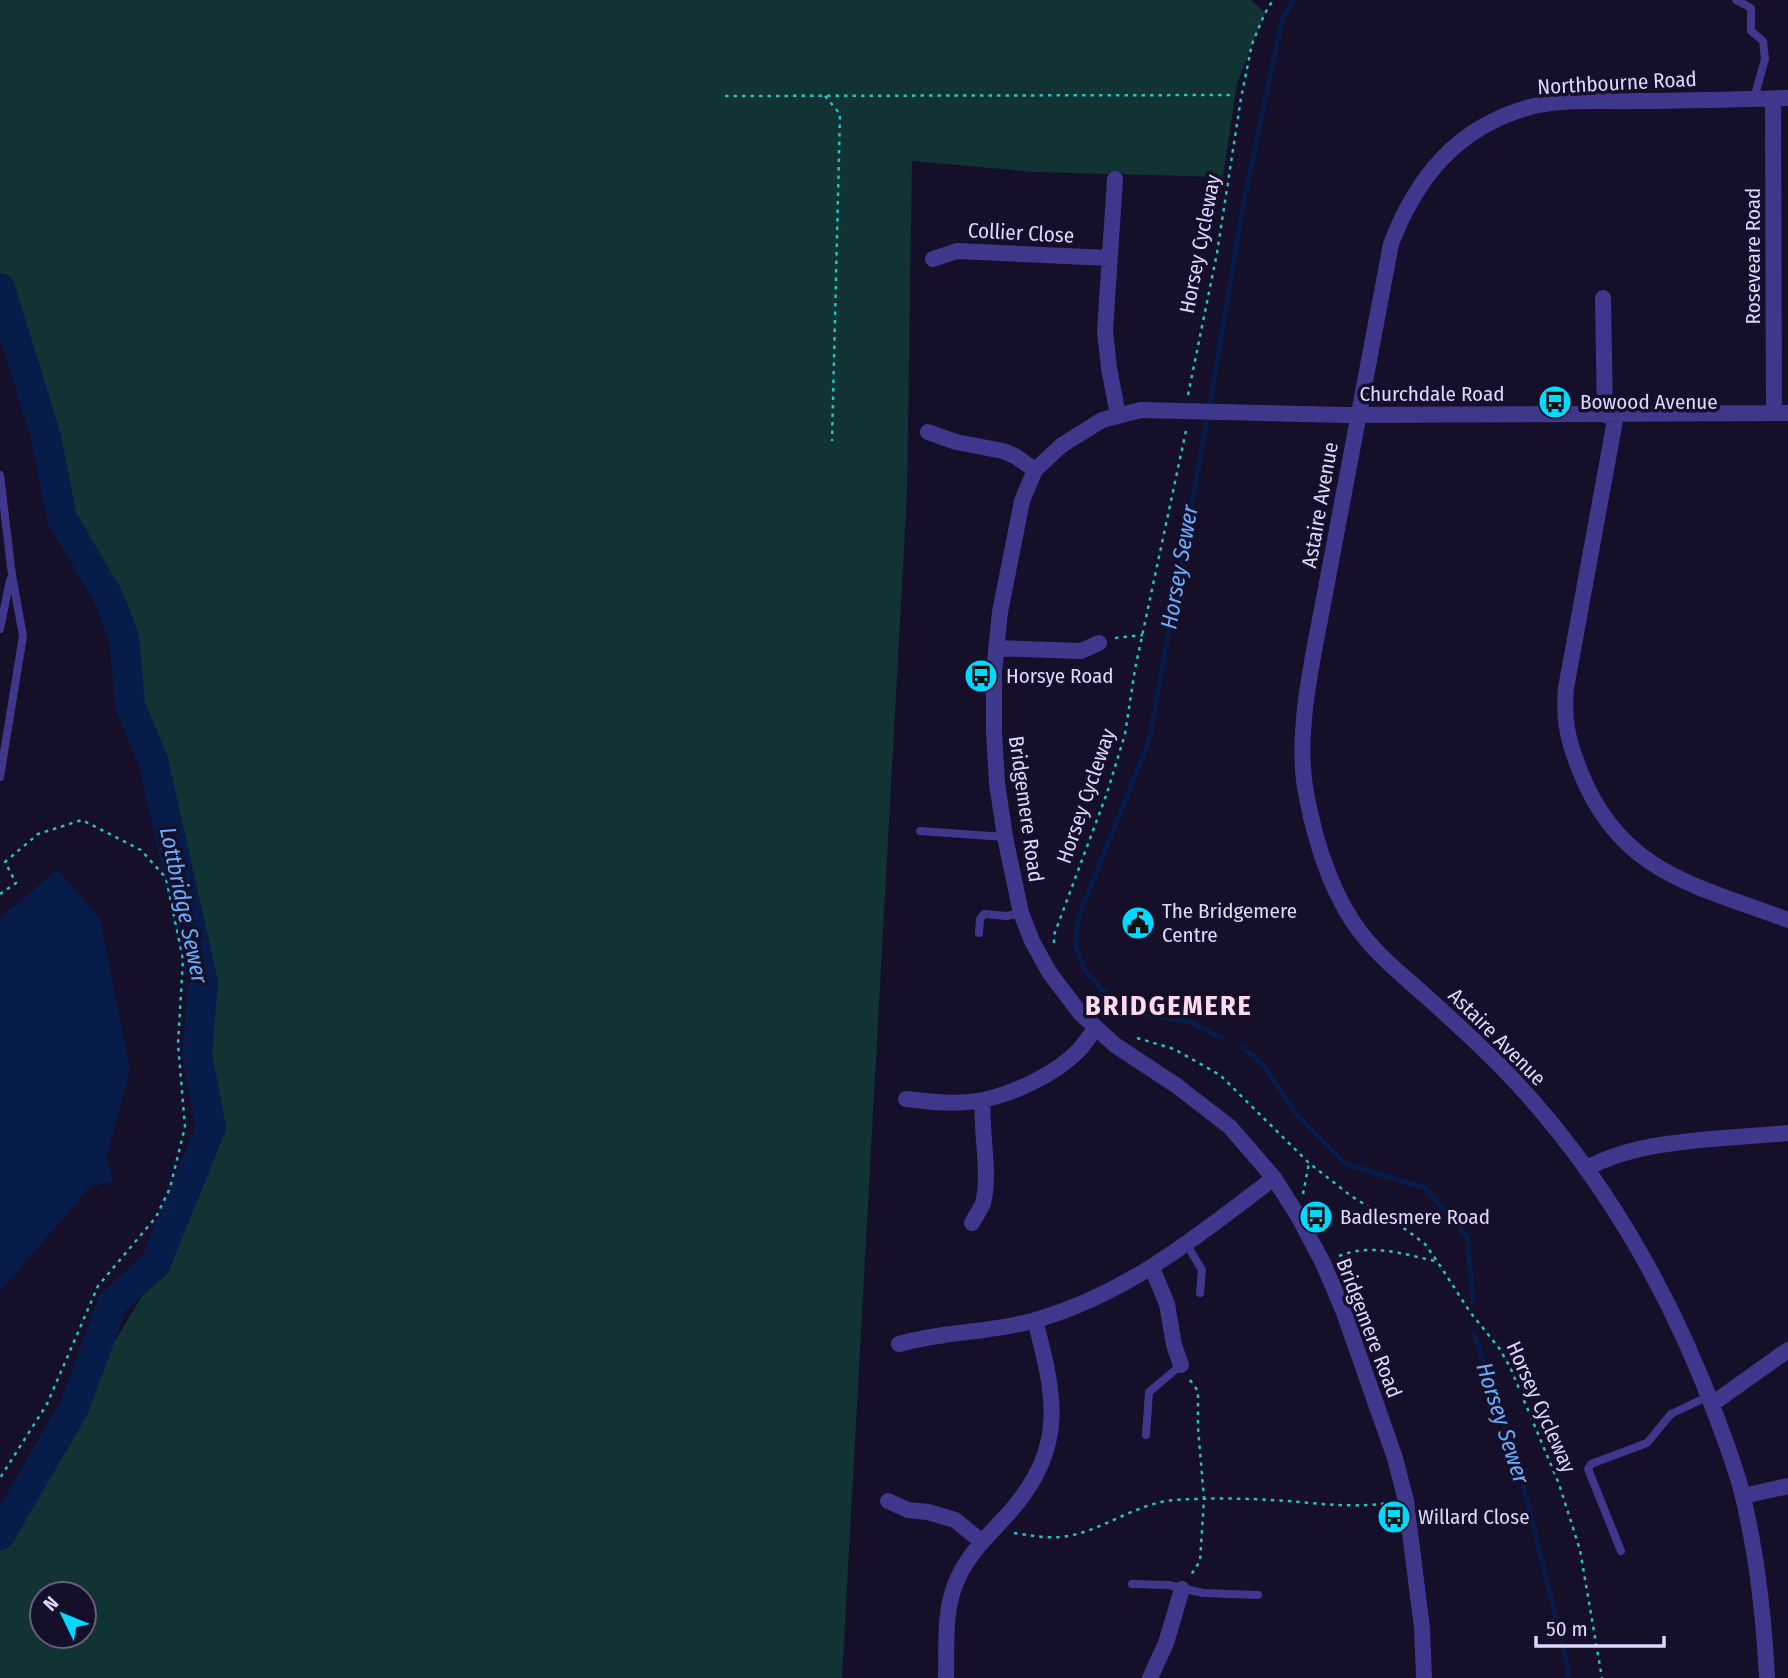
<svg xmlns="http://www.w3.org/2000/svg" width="1788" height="1678" viewBox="0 0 1788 1678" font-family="'Fira Sans Condensed',sans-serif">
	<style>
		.green { fill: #113334; fill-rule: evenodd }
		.water { fill: #081c49 }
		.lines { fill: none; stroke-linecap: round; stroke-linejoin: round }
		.stream { stroke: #081c49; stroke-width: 5 }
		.river { stroke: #081c49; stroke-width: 30 }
		.path { stroke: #29c1bf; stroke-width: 2.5; stroke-dasharray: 3.5 5; stroke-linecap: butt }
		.lane { stroke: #3f378b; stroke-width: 8 }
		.street { stroke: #3f378b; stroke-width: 16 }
		.labels { text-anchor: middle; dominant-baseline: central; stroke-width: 7; stroke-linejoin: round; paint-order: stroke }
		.street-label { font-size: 21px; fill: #ded7ff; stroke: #150f29 }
		.poi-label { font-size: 21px; fill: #ded7ff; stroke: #150f29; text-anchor: start }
		.water-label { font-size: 23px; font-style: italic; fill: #65b0ff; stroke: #150f29 }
		.district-label { font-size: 28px; font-weight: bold; letter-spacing: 2px; fill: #ffd9ef; stroke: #150f29 }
	</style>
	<rect width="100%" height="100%" fill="#150f29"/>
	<!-- green -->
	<path class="green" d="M 0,0 L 1251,0 L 1265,13 L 1237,83 L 1223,177 L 1034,172 L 912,161 L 907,494 L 842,1678 L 0,1678 L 0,1535 L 74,1408 L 144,1293 L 211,1127 L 197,1055 L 203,982 L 153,760 L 130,705 L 124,637 L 108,596 L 62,518 L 46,437 L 0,288 ZM 42,1594 L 84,1594 L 84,1636 L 42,1636 Z"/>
	<!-- water -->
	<path class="water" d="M 57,870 L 100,918 L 130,1070 L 106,1160 L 114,1182 L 91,1186 L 0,1291 L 0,918 Z"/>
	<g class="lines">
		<!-- stream -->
		<path class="stream" d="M 1222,1038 L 1191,1022 L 1142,1014 L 1110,998 L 1084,969 L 1076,946 L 1078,918 L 1149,741 L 1212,392 L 1243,205 L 1282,20 L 1293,0
			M 1243,1048 L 1263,1065 L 1299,1117 L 1346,1164 L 1425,1188 L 1467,1236 L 1473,1302
			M 1474,1333 L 1522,1480 L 1568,1667 L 1568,1678"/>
		<!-- river -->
		<path class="river" d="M 0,288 L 46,437 L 62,518 L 108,596 L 124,637 L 130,705 L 153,760 L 203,982 L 197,1055 L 211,1127 L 155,1265 L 113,1302 L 74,1408 L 0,1535"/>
		<!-- path -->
		<path class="path" d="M 725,96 L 1232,95
			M 825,96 L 840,114 L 832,441
			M 1188,395 L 1217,253 L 1241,98 L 1252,44 L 1265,13 L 1273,0
			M 1115,638 L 1143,635
			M 0,894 L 16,883 L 5,862 L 38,834 L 82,820 L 141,850 L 166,878 L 183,959 L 178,1044 L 185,1127 L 170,1188 L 156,1217 L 98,1286 L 47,1404 L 0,1478
			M 1054,943 L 1054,935 L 1107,793 L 1125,734 L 1135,669 L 1187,426
			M 1137,1038 L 1174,1049 L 1220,1075 L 1309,1163 L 1351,1196 L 1408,1231 L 1425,1244 L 1437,1261 L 1470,1312 L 1499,1348 L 1510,1367 L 1559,1484 L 1580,1550 L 1602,1678
			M 1303,1194 L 1309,1163
			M 1339,1256 C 1371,1243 1403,1254 1435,1261
			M 1190,1380 L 1198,1391 L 1198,1428 L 1204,1499 L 1200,1561 L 1191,1575
			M 1014,1533 C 1034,1536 1053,1540 1073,1535 C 1107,1527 1139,1503 1174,1500 C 1206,1498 1239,1498 1271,1500 C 1312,1502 1347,1509 1389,1503"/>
		<!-- lane -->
		<path class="lane" d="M 1736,0 L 1751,8 L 1751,31 L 1763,41 L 1765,59 L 1754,99
			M 0,475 L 12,575 L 23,636 L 0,777
			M 0,629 L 10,580
			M 920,831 L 1005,837
			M 979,933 L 980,919 L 984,914 L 1007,916 L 1021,913
			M 1187,1245 L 1202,1270 L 1200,1293
			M 1146,1435 L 1149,1392 L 1181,1365
			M 1621,1551 L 1588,1469 L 1591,1464 L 1647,1443 L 1671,1414 L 1709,1396
			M 1132,1584 L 1168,1585 L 1203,1593 L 1258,1595"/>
		<!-- street -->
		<path class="street" d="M 1773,99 L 1774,413
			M 1115,179 L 1105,331 L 1109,368 L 1118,415
			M 933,259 L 957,251 L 1109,258
			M 1603,298 L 1605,415
			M 1616,415 L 1566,688 C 1563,720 1568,741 1580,771 C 1620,873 1695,885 1788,920
			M 928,432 L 956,442 L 1003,451 L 1015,456 L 1035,470
			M 996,648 L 1081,651 L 1099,643
			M 906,1099 C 931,1102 958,1105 983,1100 C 1015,1093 1056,1074 1079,1050 C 1085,1043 1090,1035 1096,1029
			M 1586,1169 C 1638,1138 1727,1139 1788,1133
			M 972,1223 C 975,1217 981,1209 983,1203 C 991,1171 980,1132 983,1100
			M 1152,1268 L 1167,1304 L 1174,1345 L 1181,1365
			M 899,1344 C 943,1331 991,1333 1036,1320 C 1129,1293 1199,1235 1274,1178
			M 1712,1404 L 1788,1350
			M 1743,1496 L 1788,1486
			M 888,1501 L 908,1510 L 928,1512 L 955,1520 L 981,1541
			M 946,1678 C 947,1645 943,1609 958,1578 C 971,1549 994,1531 1014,1507 C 1067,1444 1054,1393 1035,1320
			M 1150,1678 L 1166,1643 L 1182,1589
			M 1424,1678 L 1422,1628 L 1406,1501 L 1395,1458 L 1343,1310 L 1323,1263 L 1298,1216 L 1274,1178 L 1230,1127 L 1177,1086 L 1115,1045 L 1080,1013 L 1049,972 L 1032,941 L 1021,913 L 1005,837 L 997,783 L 994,732 L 994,672 L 1000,612 L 1022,501 L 1035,470 L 1062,445 L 1102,420 L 1141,410 L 1346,415 L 1788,413
			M 1767,1678 C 1764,1617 1757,1556 1743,1497 C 1737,1471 1727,1446 1718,1421 C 1672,1295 1603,1174 1510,1076 C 1484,1049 1457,1024 1429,999 C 1406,978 1380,958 1361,933 C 1331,894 1315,841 1306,793 C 1294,731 1315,649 1326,588 C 1347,473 1370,359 1391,244 C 1417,176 1458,127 1530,107 C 1564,98 1603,102 1638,101 C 1688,101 1738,99 1788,98"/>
	</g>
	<!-- icons -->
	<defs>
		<symbol id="bus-disc" viewBox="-11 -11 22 22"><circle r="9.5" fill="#03d9ff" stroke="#150f29"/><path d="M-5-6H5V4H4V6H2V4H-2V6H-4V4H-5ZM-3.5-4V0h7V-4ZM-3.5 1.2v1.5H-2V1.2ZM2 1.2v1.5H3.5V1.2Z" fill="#111"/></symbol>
		<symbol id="civic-disc" viewBox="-11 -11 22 22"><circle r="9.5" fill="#03d9ff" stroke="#150f29"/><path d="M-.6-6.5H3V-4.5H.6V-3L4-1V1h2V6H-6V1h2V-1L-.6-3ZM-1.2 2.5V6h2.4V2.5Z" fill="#111"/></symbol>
	</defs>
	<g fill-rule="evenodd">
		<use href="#bus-disc" x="1536" y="383" width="38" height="38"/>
		<use href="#bus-disc" x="962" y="657" width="38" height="38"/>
		<use href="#civic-disc" x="1119" y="904" width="38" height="38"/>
		<use href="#bus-disc" x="1297" y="1198" width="38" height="38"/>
		<use href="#bus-disc" x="1375" y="1498" width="38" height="38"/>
	</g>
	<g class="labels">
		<!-- street labels -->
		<g class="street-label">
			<text transform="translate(1617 83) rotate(-3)">Northbourne Road</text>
			<text transform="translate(1021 233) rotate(3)">Collier Close</text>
			<text transform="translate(1200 244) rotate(-79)">Horsey Cycleway</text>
			<text transform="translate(1753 256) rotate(-90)">Roseveare Road</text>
			<text x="1432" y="394">Churchdale Road</text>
			<text transform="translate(1320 505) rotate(-80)">Astaire Avenue</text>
			<text transform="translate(1086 796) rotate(-71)">Horsey Cycleway</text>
			<text transform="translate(1026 809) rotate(82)">Bridgemere Road</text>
			<text transform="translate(1497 1037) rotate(45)">Astaire Avenue</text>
			<text transform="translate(1369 1328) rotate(69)">Bridgemere Road</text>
			<text transform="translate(1541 1407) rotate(66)">Horsey Cycleway</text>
		</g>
		<!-- poi labels -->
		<g class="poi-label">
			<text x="1580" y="402">Bowood Avenue</text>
			<text x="1006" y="676">Horsye Road</text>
			<text x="1162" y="911">The Bridgemere<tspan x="1162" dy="24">Centre</tspan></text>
			<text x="1340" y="1217">Badlesmere Road</text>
			<text x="1418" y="1517">Willard Close</text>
		</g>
		<!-- water labels -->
		<g class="water-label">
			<text transform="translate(1179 567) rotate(-80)">Horsey Sewer</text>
			<text transform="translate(184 905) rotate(78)">Lottbridge Sewer</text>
			<text transform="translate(1503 1423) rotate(72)">Horsey Sewer</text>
		</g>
		<!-- district labels -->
		<g class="district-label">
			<text x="1169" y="1005">BRIDGEMERE</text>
		</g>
	</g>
	<!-- north arrow -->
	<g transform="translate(63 1615) rotate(313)"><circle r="33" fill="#150f29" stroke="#655f7f" stroke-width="2"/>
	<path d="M0-5L12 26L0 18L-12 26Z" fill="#03d9ff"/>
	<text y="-10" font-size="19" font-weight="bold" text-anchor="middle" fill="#ded7ff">N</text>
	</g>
	<!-- scale -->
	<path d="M1536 1636v10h128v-10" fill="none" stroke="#ded7ff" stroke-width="3.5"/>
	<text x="1546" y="1636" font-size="21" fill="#ded7ff" stroke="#150f29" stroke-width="5" paint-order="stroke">50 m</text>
</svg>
